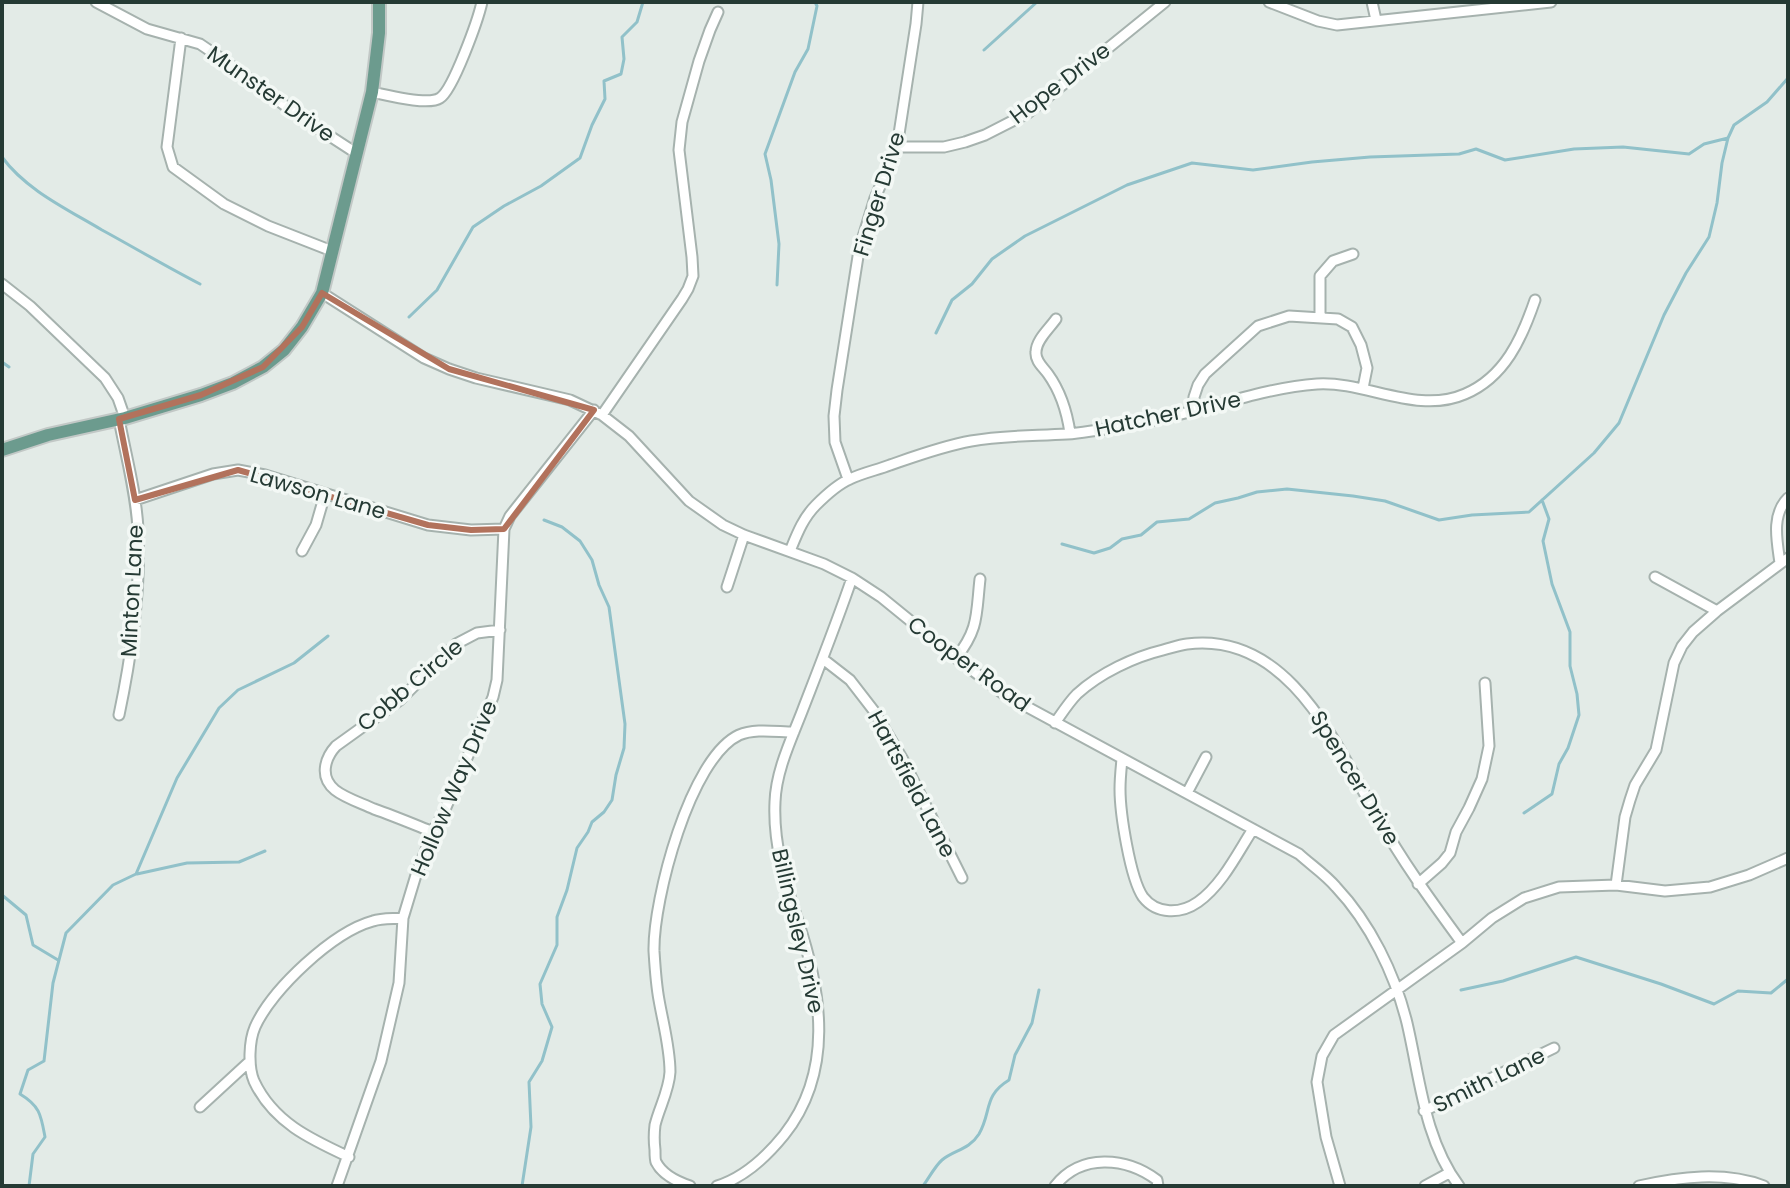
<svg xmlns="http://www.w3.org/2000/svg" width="1790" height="1188" viewBox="0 0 1790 1188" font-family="Poppins,sans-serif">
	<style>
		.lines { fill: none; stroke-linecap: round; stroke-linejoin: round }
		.stream { stroke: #91c1c9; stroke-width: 3 }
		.minor-casing { stroke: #a6b2ae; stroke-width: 13 }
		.major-casing { stroke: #c2c8c6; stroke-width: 16 }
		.minor { stroke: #fff; stroke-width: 9 }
		.major { stroke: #6c9b8e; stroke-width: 12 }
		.marked { fill: none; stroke: #b2725c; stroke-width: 6; stroke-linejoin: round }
		.labels { text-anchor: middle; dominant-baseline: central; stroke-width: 7; stroke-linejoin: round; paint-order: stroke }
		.street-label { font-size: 22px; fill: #253a34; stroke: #f3f8f5 }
	</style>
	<rect width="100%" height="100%" fill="#e3ebe7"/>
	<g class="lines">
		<!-- stream -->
		<path class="stream" d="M 984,50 L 1037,2
			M 2,157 C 26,190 67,209 102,230 C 135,248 167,267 200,284
			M 777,285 L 779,244 L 771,180 L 765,154 L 795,72 L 808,49 L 817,6 L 815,2
			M 409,317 L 437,290 L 473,227 L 504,206 L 541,186 L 580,158 L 592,125 L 605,99 L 604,81 L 621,74 L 624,59 L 622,37 L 637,22 L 643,2
			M 936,333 L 952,300 L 972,284 L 992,259 L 1025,236 L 1127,185 L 1192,163 L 1253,170 L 1312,162 L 1370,157 L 1459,154 L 1476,149 L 1505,160 L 1574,149 L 1623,147 L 1689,154 L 1704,144 L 1728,138
			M 2,362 L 9,367
			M 1062,544 L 1094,553 L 1110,548 L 1122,539 L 1141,535 L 1157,522 L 1189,519 L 1215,503 L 1238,498 L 1257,492 L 1287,489 L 1353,496 L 1385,501 L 1439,520 L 1472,515 L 1529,512 L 1594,453 L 1619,423 L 1664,315 L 1686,273 L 1709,237 L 1717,203 L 1722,163 L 1728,138 L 1734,125 L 1767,102 L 1788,78
			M 1524,813 L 1552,794 L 1559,764 L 1568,748 L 1579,715 L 1577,694 L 1570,666 L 1570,632 L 1552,584 L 1543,541 L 1549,519 L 1542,500
			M 137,874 L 187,863 L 239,862 L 265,851
			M 2,895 L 26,915 L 33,945 L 58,960
			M 1461,990 L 1503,981 L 1576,957 L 1661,984 L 1714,1004 L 1738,991 L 1771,993 L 1788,979
			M 29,1186 L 33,1154 L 45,1137 C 41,1115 40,1106 20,1094 L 28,1070 L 44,1061 L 53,983 L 66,933 L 113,885 L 136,874 L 177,778 L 219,708 L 238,690 L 294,663 L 328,636
			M 522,1186 L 531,1127 L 529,1082 L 542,1061 L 552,1027 L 542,1004 L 540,984 L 557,945 L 557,917 L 567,890 L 577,848 L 588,832 L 592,822 L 604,812 L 612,800 L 616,775 L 624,748 L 625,724 L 609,607 L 599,585 L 592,560 L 580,541 L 562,527 L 544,520
			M 923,1186 C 929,1178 935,1166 942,1160 C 954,1150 969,1150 979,1134 C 992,1111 983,1096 1009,1080 L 1015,1055 L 1032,1023 L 1039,990"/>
		<defs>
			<path id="minor" d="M 96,2 L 147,29 L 200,44 L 222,59 L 299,116 L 356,153
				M 1269,2 L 1318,21 L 1337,25 L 1551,2
				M 1372,2 L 1376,20
				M 181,38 L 167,147 L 173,167 L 224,204 L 268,226 L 332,251
				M 372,92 C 387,95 428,106 440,98 C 453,90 478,20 482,2
				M 897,147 L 944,147 L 965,142 L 985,135 L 1028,113 L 1165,2
				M 2,284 L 30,306 L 105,378 L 118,398 L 125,418
				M 322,293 L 424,358 L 449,369 L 476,378 L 570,400 L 602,415 L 629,436 L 689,501 L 723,525 L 744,535 L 824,564 L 852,578 L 881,597 L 956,658 L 1005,695 L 1299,854 C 1311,865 1325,874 1336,887 C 1370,923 1395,974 1407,1023 C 1420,1078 1424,1139 1459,1186
				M 1320,317 L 1320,276 L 1333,261 L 1353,254
				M 1056,319 C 1049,329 1036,340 1036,352 C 1035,361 1043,367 1048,374 C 1061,392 1067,412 1070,433
				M 1193,411 L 1194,397 L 1198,385 L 1205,374 L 1258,326 L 1289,316 L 1338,319 L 1352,327 L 1361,345 L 1367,368 L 1363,388
				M 602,415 L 682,299 L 688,289 L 693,276 L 692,257 L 679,150 L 682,122 L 699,61 L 710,30 L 718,12
				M 119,419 C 126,456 136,492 138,529 C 141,588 131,658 119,715
				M 848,479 L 835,442 L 834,416 L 837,390 L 859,250 L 875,198 L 897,147 L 916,24 L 918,2
				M 135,500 L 213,474 L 238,470 L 265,475 L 428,525 L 471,530 L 504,529
				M 302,551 L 316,525 L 325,494
				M 790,551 C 797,534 803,518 816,505 C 825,496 838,484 850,479 C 862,473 877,470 890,465 C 916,456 943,446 971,441 C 1003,435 1035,436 1067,434 C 1093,432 1120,426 1145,422 C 1202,412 1260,388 1317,384 C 1366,381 1417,415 1465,394 C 1505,377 1522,338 1535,300
				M 1780,563 C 1777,541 1771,515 1788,498
				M 1655,577 L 1717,611
				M 727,587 L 744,535
				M 956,658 C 979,629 976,615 980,579
				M 823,659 L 850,680 L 874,711 L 902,758 L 962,878
				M 1055,723 C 1062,713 1069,702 1077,694 C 1100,673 1134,657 1163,650 C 1171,648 1179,645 1187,644 C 1289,631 1336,745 1377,816 C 1402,861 1432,902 1462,943
				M 1122,759 C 1121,769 1120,779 1120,789 C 1120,813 1130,878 1143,897 C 1157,915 1181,914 1198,902 C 1222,885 1237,854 1253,829
				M 1187,793 L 1206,757
				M 433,832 C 413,824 394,816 374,809 C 361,803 345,798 335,790 C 319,777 325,758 336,746 L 400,700 L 456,644 L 477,633 L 500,630
				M 1418,884 L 1442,863 L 1450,853 L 1456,832 L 1469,808 L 1482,779 L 1489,746 L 1485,683
				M 1616,885 L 1625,817 L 1630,800 L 1635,785 L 1656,750 L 1674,663 L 1682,646 L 1693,632 L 1717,611 L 1788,558
				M 200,1107 L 250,1061
				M 1424,1111 L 1554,1048
				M 349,1157 C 310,1139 273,1122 254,1081 C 248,1067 249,1041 255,1027 C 272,989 333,932 373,921 C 382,918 394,919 403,918
				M 337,1186 L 381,1061 L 399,983 L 403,918 L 416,875 L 433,832 L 444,812 L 493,697 L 497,680 L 504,529 L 510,516 L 594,410
				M 690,1186 C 678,1182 662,1174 656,1162 C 655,1160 655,1152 655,1150 C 654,1142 654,1133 655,1125 C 659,1108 669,1091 670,1072 C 670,1048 663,1023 659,1000 C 656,984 655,967 654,951 C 653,900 690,758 739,735 C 755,728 777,732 794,732
				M 717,1186 C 743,1178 767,1156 784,1135 C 834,1072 822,993 798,921 C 785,882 773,844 775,802 C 776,770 792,738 803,709 C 820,665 837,622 852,578
				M 1055,1186 C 1081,1153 1126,1157 1157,1180 L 1158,1186
				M 1340,1186 L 1326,1137 L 1317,1082 L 1322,1056 L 1334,1035 L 1462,943 L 1492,918 L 1524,898 L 1559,887 L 1616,885 L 1665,891 L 1710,887 L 1749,875 L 1788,858
				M 1425,1186 L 1449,1173
				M 1639,1186 C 1679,1177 1724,1171 1764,1186"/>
			<path id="major" d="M 2,450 L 48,435 L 125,418 L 201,395 L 233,383 L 263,367 L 284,350 L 302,327 L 322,293 L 372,92 L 379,33 L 379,2"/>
		</defs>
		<!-- minor casing -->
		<use href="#minor" class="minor-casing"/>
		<!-- major casing -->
		<use href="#major" class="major-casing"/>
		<!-- minor -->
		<use href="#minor" class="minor"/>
		<!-- major -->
		<use href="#major" class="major"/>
	</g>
	<!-- marked area -->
	<path class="marked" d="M 322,293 L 449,369 L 594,410 L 504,529 L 471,530 L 428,525 L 238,470 L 135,500 L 119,419 L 201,395 L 263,367 L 302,327 Z"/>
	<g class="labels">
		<!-- street labels -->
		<g class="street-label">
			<text transform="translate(1060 83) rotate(-37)">Hope Drive</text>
			<text transform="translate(271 94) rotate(35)">Munster Drive</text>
			<text transform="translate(879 194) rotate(-73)">Finger Drive</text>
			<text transform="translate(1168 414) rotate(-12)">Hatcher Drive</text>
			<text transform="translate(318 493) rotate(16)">Lawson Lane</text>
			<text transform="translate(132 591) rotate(-87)">Minton Lane</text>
			<text transform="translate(969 664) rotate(36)">Cooper Road</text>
			<text transform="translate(410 685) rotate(-40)">Cobb Circle</text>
			<text transform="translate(1355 778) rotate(59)">Spencer Drive</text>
			<text transform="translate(912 784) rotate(62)">Hartsfield Lane</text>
			<text transform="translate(454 788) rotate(-67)">Hollow Way Drive</text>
			<text transform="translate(798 931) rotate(77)">Billingsley Drive</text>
			<text transform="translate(1489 1080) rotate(-26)">Smith Lane</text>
		</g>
	</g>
	<!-- border -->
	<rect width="1790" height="1188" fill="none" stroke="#253a34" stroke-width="8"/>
</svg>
